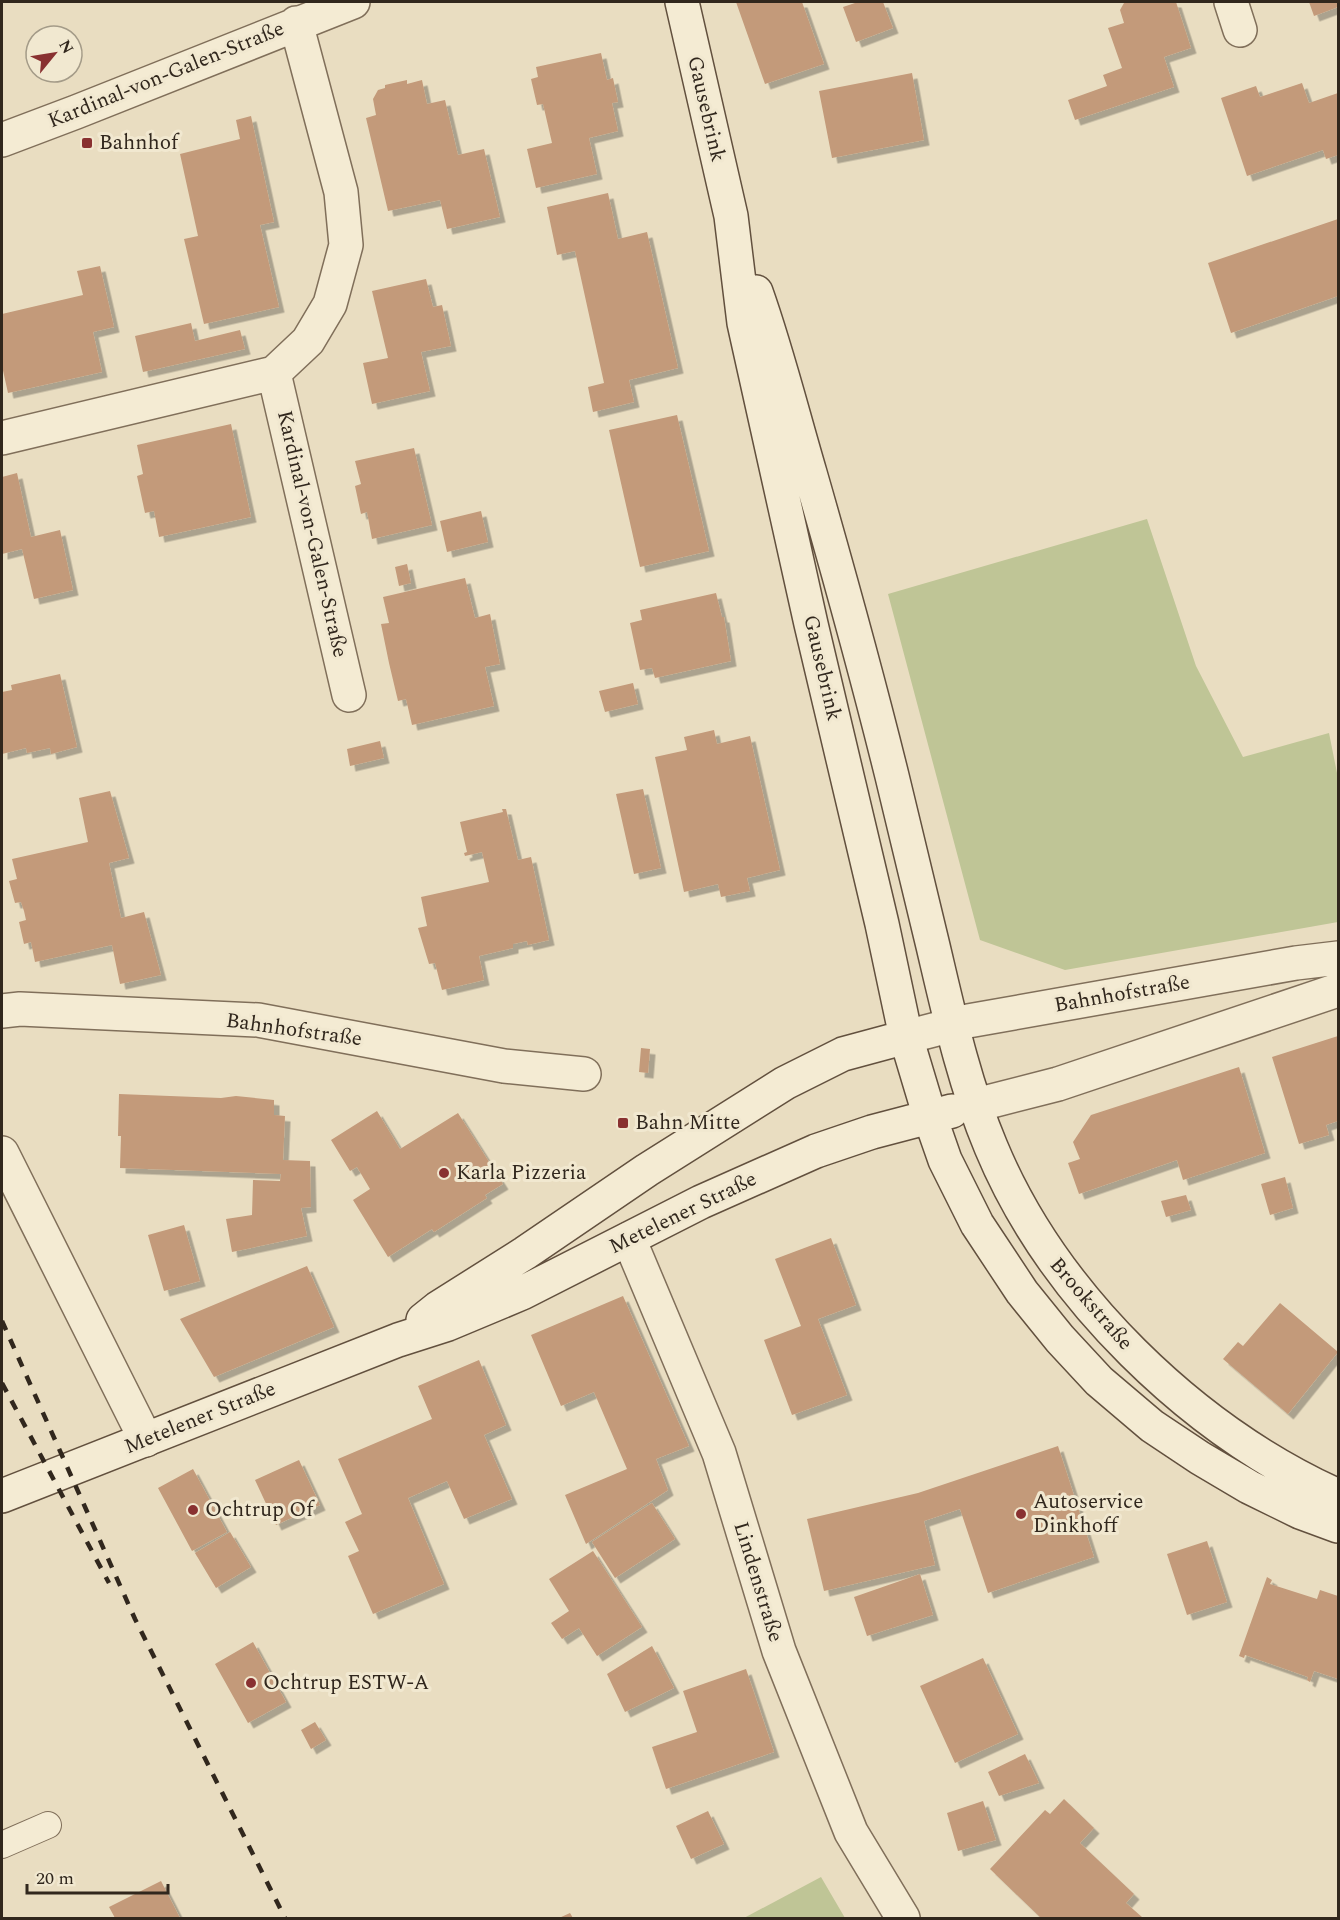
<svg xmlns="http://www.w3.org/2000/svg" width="1340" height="1920" viewBox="0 0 1340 1920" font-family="Spectral,serif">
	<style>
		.green { fill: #bfc596 }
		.building { fill: #c39a7a; filter: url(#shadow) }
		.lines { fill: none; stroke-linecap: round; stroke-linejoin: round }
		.service-casing { stroke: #806f5a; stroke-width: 28 }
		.minor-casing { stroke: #806f5a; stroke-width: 36 }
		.tertiary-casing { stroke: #806f5a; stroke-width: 36 }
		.secondary-casing { stroke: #62503e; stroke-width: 36 }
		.service { stroke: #f4ebd3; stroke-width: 26 }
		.minor { stroke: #f4ebd3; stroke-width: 33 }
		.tertiary { stroke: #f4ebd3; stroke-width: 33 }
		.secondary { stroke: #f4ebd3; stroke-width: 33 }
		.rail { stroke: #31271d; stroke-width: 4.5; stroke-dasharray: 10 10; stroke-linecap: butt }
		.poi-dot { fill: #893131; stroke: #f1e8d0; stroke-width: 2 }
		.labels { text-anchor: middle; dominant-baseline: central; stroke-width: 6; stroke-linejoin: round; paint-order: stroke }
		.street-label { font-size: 21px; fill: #31271d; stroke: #f1e8d0 }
		.poi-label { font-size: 21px; fill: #31271d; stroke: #f1e8d0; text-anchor: start }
	</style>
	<defs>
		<filter id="shadow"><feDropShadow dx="5.5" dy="5.5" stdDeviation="0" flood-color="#0004"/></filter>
	</defs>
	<rect width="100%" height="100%" fill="#e9ddc1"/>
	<!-- green -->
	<path class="green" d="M 1147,519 L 1196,666 L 1243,757 L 1329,733 L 1338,778 L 1338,922 L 1065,970 L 980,940 L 888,594 Z
		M 821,1877 L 845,1918 L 744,1918 Z"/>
	<!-- building -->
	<path class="building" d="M 736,2 L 802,2 L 824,64 L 765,84 Z
		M 858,2 L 883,2 L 893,28 L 856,42 L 843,7 Z
		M 1128,2 L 1176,2 L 1191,48 L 1164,57 L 1174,87 L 1075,120 L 1068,100 L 1107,86 L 1103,75 L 1122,68 L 1108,28 L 1124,23 L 1120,10 L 1124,3 Z
		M 1309,2 L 1338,2 L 1338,7 L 1314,16 Z
		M 601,53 L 607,80 L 613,78 L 618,102 L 612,103 L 618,131 L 589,138 L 597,174 L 536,188 L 527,149 L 552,143 L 543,104 L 537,105 L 531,79 L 538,77 L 536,67 Z
		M 912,73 L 924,140 L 832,158 L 819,91 Z
		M 407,80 L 407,84 L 422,80 L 427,104 L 445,100 L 458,155 L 484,149 L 500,217 L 447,229 L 440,200 L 388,211 L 366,118 L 376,115 L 373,99 L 378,90 L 385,88 L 385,85 Z
		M 1302,83 L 1309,103 L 1338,93 L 1338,155 L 1326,159 L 1323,150 L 1247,176 L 1221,98 L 1256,86 L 1260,97 Z
		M 251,116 L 274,222 L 260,225 L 279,307 L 204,324 L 184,239 L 198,236 L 180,154 L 240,139 L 236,120 Z
		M 608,193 L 618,239 L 647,232 L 678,368 L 629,380 L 634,402 L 593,412 L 588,387 L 604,383 L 575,251 L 557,255 L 547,207 Z
		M 1338,219 L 1338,296 L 1231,333 L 1208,263 Z
		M 100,266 L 114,327 L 93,332 L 102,372 L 8,393 L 2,366 L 2,314 L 83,295 L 77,271 Z
		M 426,279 L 433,307 L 442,305 L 451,346 L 421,352 L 430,391 L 372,404 L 363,363 L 388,358 L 372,291 Z
		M 191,323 L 195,341 L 240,330 L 245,349 L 143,372 L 135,336 Z
		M 677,415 L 709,551 L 640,567 L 609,430 Z
		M 231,424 L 251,517 L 159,537 L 154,511 L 145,513 L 137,476 L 143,474 L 137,445 Z
		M 414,448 L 432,525 L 372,539 L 367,512 L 361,514 L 355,486 L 361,484 L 355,461 Z
		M 17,473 L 31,537 L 60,530 L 73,590 L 34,599 L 22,549 L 2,554 L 2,477 Z
		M 481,511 L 488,542 L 447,552 L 440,521 Z
		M 407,564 L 411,583 L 399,586 L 395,567 Z
		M 465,578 L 475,618 L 490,614 L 500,664 L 485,667 L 494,706 L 412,725 L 406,699 L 398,701 L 389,663 L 381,624 L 389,623 L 383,597 Z
		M 716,593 L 722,617 L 724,617 L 731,661 L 655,678 L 652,668 L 640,670 L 630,623 L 642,620 L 640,610 Z
		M 60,674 L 77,747 L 51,754 L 50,748 L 27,753 L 26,748 L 2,754 L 2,692 L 12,690 L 11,685 Z
		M 633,683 L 638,704 L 605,712 L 599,691 Z
		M 714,730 L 717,744 L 750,736 L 780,870 L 747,878 L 750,891 L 721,897 L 718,884 L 684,892 L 655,757 L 687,750 L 684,737 Z
		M 380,741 L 384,758 L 350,766 L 347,749 Z
		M 643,789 L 661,868 L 634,874 L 616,794 Z
		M 110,791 L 129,858 L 109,863 L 121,918 L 144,912 L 161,975 L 120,984 L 112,945 L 35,962 L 31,942 L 24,944 L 19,922 L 26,920 L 24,911 L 21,902 L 15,903 L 9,881 L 17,879 L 12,859 L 88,842 L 79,798 Z
		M 502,809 L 506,809 L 518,860 L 531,857 L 549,940 L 528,945 L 527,941 L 513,944 L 513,948 L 479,956 L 484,980 L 442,990 L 435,963 L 429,964 L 418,928 L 427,926 L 421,897 L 489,882 L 482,852 L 465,856 L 464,853 L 467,852 L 460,822 L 503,812 Z
		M 1338,1036 L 1338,1121 L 1326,1125 L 1329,1135 L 1299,1144 L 1272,1057 Z
		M 641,1048 L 650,1049 L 648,1073 L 639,1072 Z
		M 1239,1067 L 1265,1153 L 1183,1180 L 1177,1160 L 1079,1194 L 1068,1163 L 1080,1159 L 1073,1142 L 1091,1115 Z
		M 119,1094 L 221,1098 L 236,1096 L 274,1100 L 274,1115 L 285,1116 L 283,1160 L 310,1161 L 311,1207 L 301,1208 L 307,1236 L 232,1252 L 226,1219 L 252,1215 L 253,1180 L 280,1181 L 281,1174 L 120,1168 L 121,1136 L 118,1136 Z
		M 377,1111 L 400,1149 L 458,1113 L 503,1184 L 485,1195 L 487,1198 L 434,1232 L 432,1229 L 388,1257 L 353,1200 L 370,1189 L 357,1167 L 350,1171 L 331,1140 Z
		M 1285,1177 L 1293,1208 L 1270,1215 L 1261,1184 Z
		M 1186,1195 L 1191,1210 L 1166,1217 L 1161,1201 Z
		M 184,1225 L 200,1281 L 164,1291 L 148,1235 Z
		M 831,1238 L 856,1305 L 818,1319 L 847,1395 L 792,1415 L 764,1340 L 801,1326 L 775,1259 Z
		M 307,1266 L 334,1327 L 214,1377 L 180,1319 Z
		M 623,1296 L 689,1446 L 656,1459 L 668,1490 L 586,1544 L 565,1495 L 627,1469 L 594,1392 L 561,1406 L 531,1335 Z
		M 1280,1303 L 1338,1352 L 1288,1414 L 1223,1359 L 1238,1342 L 1243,1346 Z
		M 479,1360 L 506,1425 L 484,1435 L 512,1499 L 464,1519 L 447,1481 L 408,1498 L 444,1584 L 373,1614 L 348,1556 L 359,1551 L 345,1522 L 362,1514 L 338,1459 L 432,1419 L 418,1386 Z
		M 1058,1446 L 1094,1557 L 988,1593 L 960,1509 L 924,1521 L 935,1565 L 824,1591 L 807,1519 L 918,1493 Z
		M 299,1460 L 320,1505 L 276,1525 L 255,1480 Z
		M 193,1469 L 227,1532 L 192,1551 L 158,1488 Z
		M 652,1503 L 675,1539 L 615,1578 L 592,1542 Z
		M 230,1532 L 251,1567 L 216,1588 L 195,1553 Z
		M 1207,1541 L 1227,1602 L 1187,1615 L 1167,1554 Z
		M 593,1551 L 642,1627 L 597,1656 L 579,1628 L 562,1639 L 551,1623 L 569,1611 L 549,1579 Z
		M 920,1574 L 933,1615 L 867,1636 L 854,1597 Z
		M 1267,1577 L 1272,1580 L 1270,1584 L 1317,1599 L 1320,1590 L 1338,1596 L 1338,1679 L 1314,1671 L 1310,1682 L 1307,1680 L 1308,1677 L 1245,1655 L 1244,1658 L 1239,1656 Z
		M 253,1642 L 286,1702 L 248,1723 L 215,1664 Z
		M 652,1646 L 674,1688 L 625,1712 L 607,1674 Z
		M 983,1658 L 1018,1734 L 955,1763 L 920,1686 Z
		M 746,1669 L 774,1752 L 666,1789 L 652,1747 L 697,1732 L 683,1691 Z
		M 315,1722 L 326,1740 L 311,1749 L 301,1730 Z
		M 1025,1754 L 1039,1783 L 999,1796 L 988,1772 Z
		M 1064,1799 L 1094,1828 L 1080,1843 L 1134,1894 L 1126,1903 L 1143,1918 L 1041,1918 L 990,1869 L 1045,1810 L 1050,1814 Z
		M 983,1801 L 996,1840 L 958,1851 L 947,1813 Z
		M 708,1811 L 724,1844 L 691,1859 L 676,1826 Z
		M 161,1881 L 180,1918 L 115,1918 L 109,1907 Z
		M 570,1913 L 573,1918 L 559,1918 Z"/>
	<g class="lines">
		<defs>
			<path id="service" d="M 2,1845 L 48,1825"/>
			<path id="minor" d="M 1231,2 L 1240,30
				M 2,140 L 76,112 L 353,2
				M 274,373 L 349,695
				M 2,438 L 274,373 L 308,341 L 330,304 L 346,245 L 341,192 L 296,23
				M 2,1011 L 20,1009 L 258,1020 L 504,1066 L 584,1074
				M 2,1153 L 146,1440
				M 629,1239 L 719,1453 L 779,1651 L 851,1832 L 903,1918"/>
			<path id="tertiary" d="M 906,1037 L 968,1021 L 1296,963 L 1338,958
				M 976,1105 L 1058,1084 L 1338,990"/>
			<path id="secondary" d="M 682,2 L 731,216 L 744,323 L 811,624 L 882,924 L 906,1037 L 930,1117 L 945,1160 L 977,1224 L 1022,1292 L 1060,1339 L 1099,1381 L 1152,1426 L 1200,1458 L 1249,1487 L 1300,1512 L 1338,1526
				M 756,292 C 777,351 792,412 810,473 C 839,574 867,675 892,776 C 906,833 920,890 933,946 C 949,1014 964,1083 991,1147 C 1053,1296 1192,1430 1338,1496
				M 423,1320 L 438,1308 L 525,1253 L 647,1170 L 785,1083 L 843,1054 L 906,1037
				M 2,1496 L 398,1340 L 448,1324 L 522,1293 L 701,1202 L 816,1151 L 872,1132 L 952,1111"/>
		</defs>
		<!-- service casing -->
		<use href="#service" class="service-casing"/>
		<!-- minor casing -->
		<use href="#minor" class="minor-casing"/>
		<!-- tertiary casing -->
		<use href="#tertiary" class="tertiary-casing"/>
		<!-- secondary casing -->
		<use href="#secondary" class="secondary-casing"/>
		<!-- service -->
		<use href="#service" class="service"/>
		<!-- minor -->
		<use href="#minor" class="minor"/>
		<!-- tertiary -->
		<use href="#tertiary" class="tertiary"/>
		<!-- secondary -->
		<use href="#secondary" class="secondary"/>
		<!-- rail -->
		<path class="rail" d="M 2,1321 L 135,1619 L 285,1918
			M 2,1383 L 109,1583"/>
	</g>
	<!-- markers -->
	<g class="poi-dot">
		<rect x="81" y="137" width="12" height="12" rx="3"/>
		<rect x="617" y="1117" width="12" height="12" rx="3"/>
		<circle cx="444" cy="1173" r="6"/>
		<circle cx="193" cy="1510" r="6"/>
		<circle cx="1021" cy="1514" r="6"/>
		<circle cx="251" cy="1683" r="6"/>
	</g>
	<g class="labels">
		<!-- street labels -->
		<g class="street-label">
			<text transform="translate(166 75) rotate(-22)">Kardinal-von-Galen-Straße</text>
			<text transform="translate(706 109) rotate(77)">Gausebrink</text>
			<text transform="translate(312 534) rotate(77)">Kardinal-von-Galen-Straße</text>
			<text transform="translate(822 668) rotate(77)">Gausebrink</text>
			<text transform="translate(1122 994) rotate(-10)">Bahnhofstraße</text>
			<text transform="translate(294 1030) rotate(8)">Bahnhofstraße</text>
			<text transform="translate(683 1213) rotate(-26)">Metelener Straße</text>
			<text transform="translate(1091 1304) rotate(49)">Brookstraße</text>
			<text transform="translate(200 1418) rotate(-22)">Metelener Straße</text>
			<text transform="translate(758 1582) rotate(73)">Lindenstraße</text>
		</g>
		<!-- poi labels -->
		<g class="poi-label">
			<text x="99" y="143">Bahnhof</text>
			<text x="635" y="1123">Bahn Mitte</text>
			<text x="456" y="1173">Karla Pizzeria</text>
			<text x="1033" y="1502">Autoservice<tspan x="1033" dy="24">Dinkhoff</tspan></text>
			<text x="205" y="1510">Ochtrup Of</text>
			<text x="263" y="1683">Ochtrup ESTW-A</text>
		</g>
	</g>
	<!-- border -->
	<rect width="1340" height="1920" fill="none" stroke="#31271d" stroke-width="6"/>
	<!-- north arrow -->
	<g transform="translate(54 54) rotate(60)"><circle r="28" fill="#f1e8d0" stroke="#a49b88" stroke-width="1.5"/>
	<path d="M0-4.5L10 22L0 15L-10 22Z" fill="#893131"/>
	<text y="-9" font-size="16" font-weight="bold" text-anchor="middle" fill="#31271d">N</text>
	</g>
	<!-- scale -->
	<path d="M27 1884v9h141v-9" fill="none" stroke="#31271d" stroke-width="3"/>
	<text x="36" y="1884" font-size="18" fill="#31271d" stroke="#f1e8d0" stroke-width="4.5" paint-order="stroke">20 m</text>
</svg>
